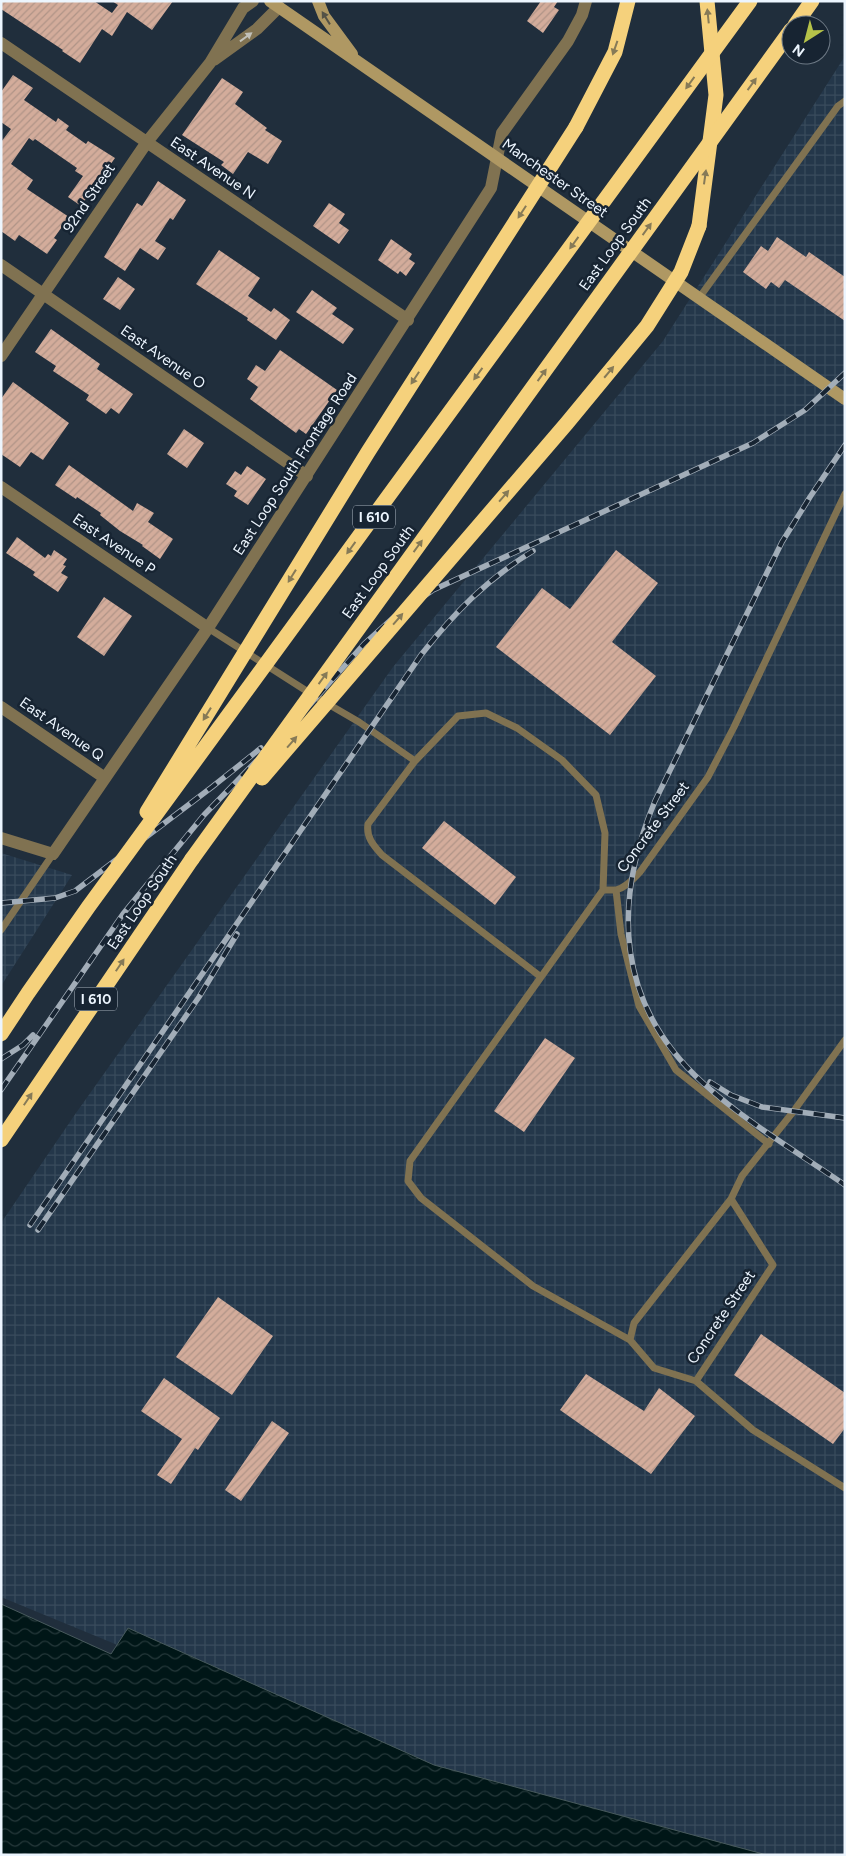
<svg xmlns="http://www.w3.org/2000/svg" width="846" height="1856" viewBox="0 0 846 1856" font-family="Figtree,sans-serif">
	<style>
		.industrial { fill: url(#industrial-grid) }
		.water { fill: url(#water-waves); stroke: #47595c }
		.building { fill: url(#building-hatch) }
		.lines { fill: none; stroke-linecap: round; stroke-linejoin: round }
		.lane { stroke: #807251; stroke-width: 7 }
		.street { stroke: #807251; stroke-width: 12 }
		.secondary { stroke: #af9863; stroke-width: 12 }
		.highway { stroke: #f5d17c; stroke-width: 15 }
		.rail-casing { stroke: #a2adb8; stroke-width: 5.5 }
		.rail { stroke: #172432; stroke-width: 4; stroke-dasharray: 11; stroke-linecap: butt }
		.highway-bridge { stroke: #f5d17c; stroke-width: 15 }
		.oneway { fill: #867a57 }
		.oneway2 { fill: #545246 }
		.oneway3 { fill: #c1c1b9 }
		.labels { text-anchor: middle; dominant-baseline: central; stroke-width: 5; stroke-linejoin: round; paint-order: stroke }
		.shield { fill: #172432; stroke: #acb6c1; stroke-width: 1 }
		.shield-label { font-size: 14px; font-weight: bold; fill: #ecf5fe }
		.street-label { font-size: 15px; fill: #ecf5fe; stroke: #172432 }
	</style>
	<defs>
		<pattern id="industrial-grid" width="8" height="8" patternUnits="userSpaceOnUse" patternTransform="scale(1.25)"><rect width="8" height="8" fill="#24374a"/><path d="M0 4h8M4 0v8" fill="none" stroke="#394b5c"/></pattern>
		<pattern id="water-waves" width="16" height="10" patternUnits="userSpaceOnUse" patternTransform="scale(1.25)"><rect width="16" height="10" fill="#001617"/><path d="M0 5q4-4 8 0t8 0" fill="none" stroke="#25383a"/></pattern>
		<pattern id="building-hatch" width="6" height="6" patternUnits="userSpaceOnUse" patternTransform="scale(1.25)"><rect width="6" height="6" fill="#d3ac9b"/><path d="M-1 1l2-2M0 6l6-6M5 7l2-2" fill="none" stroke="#b09487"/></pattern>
	</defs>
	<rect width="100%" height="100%" fill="#202e3c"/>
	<!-- industrial -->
	<path class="industrial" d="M 845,56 L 845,1855 L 763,1855 L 458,1785 L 1,1597 L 1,1223 L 76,1113 L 393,667 L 663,341 Z
		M 1,853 L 72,875 L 1,986 Z"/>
	<!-- water -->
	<path class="water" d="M 1,1604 L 111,1654 L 128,1628 L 434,1765 L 767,1855 L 1,1855 Z"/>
	<!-- building -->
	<path class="building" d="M 1,1 L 94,1 L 112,13 L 118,5 L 112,1 L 173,1 L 152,30 L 127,12 L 112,36 L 102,29 L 80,63 L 62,51 L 63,50 L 1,9 Z
		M 541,1 L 558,1 L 554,7 L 559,10 L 543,33 L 527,21 Z
		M 13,75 L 33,88 L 24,100 L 56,122 L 58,118 L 69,126 L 66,130 L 86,144 L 88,141 L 115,158 L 81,206 L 68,197 L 83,176 L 75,171 L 77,168 L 35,139 L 33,141 L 29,138 L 11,164 L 33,180 L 27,189 L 69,217 L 54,238 L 57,240 L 47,254 L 19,235 L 15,241 L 1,231 L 1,142 L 11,129 L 1,122 L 1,92 Z
		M 222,78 L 243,92 L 235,104 L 267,128 L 265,130 L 282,141 L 268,164 L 248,152 L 233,174 L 221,165 L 224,162 L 182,135 Z
		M 158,181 L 186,200 L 173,220 L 170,218 L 155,241 L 166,248 L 158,260 L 140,248 L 125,271 L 104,257 L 137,203 L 142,206 Z
		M 329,203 L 345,214 L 339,223 L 349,230 L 339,244 L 313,226 Z
		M 777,237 L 806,257 L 809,252 L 845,277 L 845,321 L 785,280 L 779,288 L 771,282 L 766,289 L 743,272 L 761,246 L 768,251 Z
		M 391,239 L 412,254 L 409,259 L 415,263 L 406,276 L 400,271 L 398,274 L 378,260 Z
		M 219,250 L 260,278 L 248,296 L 271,312 L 274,308 L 290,320 L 276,340 L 247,320 L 248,318 L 196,284 Z
		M 118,277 L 135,289 L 120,310 L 103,299 Z
		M 312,290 L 337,308 L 332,314 L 354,329 L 343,344 L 296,312 Z
		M 51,329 L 100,364 L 97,369 L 133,394 L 119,414 L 111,408 L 106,414 L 86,400 L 89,395 L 53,371 L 56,366 L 35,352 Z
		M 280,350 L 337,390 L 306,434 L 299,429 L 296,433 L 250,399 L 258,387 L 247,379 L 256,365 L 265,371 Z
		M 13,382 L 69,423 L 43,460 L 31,452 L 20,467 L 1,454 L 1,399 Z
		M 184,429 L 204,443 L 187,468 L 167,454 Z
		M 69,465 L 133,511 L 137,503 L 154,513 L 148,522 L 173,539 L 160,559 L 142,546 L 143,545 L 120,531 L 100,515 L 101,513 L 77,497 L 76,499 L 55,485 Z
		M 247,466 L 266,479 L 248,505 L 234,496 L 237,491 L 226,484 L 235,471 L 241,475 Z
		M 17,537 L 45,558 L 48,554 L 51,556 L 54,550 L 67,559 L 63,565 L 66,566 L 61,573 L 68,577 L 58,592 L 33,575 L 35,572 L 6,553 Z
		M 616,550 L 658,583 L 612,642 L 656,676 L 610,735 L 496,647 L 542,588 L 570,609 Z
		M 104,597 L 132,616 L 104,656 L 77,637 Z
		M 444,821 L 516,877 L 495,905 L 422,848 Z
		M 545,1038 L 575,1058 L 524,1132 L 494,1111 Z
		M 218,1297 L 273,1336 L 232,1395 L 176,1357 Z
		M 761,1334 L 845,1393 L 845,1428 L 833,1444 L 734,1375 Z
		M 586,1374 L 644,1411 L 659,1388 L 695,1416 L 651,1474 L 560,1410 Z
		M 164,1378 L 220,1418 L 198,1450 L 195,1448 L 171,1484 L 157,1475 L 182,1439 L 141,1411 Z
		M 272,1421 L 289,1433 L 241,1501 L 225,1490 Z"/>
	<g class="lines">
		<!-- lane -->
		<path class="lane" d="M 699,298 L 838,106 L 845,101
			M 208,628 L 316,697 L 359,722 L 415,761
			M 603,890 L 410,1161 L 408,1181 L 421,1198 L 533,1286 L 630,1340
			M 1,930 L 53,854
			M 541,977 L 382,855 C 373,845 366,837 368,824 L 415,761 L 458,716 L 486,713 L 517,728 L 562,760 L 596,795 L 605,833 L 603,890 L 616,890
			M 769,1144 L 676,1070 L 639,1006 L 621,934 L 616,890 C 626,887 632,880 640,872 L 708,777 L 734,727 L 845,494
			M 731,1199 L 634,1323 L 630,1340 L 654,1368 L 696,1381 L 753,1430 L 845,1488
			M 696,1381 L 773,1265 L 731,1199 L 742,1176 L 793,1112 L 845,1040"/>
		<!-- street -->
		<path class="street" d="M 1,43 L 408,320
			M 214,60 L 257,29 L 279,7
			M 1,265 L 307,476
			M 1,356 L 147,142 L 210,63 L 243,8 L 253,1
			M 1,487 L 208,628
			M 1,707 L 105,778
			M 1,838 L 53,854 L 208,628 L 491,188 L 502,133 L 568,41 L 582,15 L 586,1"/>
		<!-- secondary -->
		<path class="secondary" d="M 270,1 L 845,399
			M 318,1 L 324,16 L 352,54"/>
		<!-- highway -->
		<path class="highway" d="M 795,25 L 812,1
			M 576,127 L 615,52 L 628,1
			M 699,226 L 716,95 L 707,1
			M 1,1140 L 192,859"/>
		<defs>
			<path id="rail" d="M 845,445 L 810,497 L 782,542 L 655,801 C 612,904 616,1004 703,1083 C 746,1122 797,1152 845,1185
				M 1,903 L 55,898 L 75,891 L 212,787 L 261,748
				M 1,1059 L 23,1045 L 33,1035
				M 710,1082 L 731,1095 L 762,1107 L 845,1118
				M 1,1090 L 123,914 L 204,815 L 298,718 L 364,644 L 394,617 L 433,590 L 753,443 L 805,410 L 845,373
				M 30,1225 L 421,655 C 454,613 487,579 533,551
				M 38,1230 L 199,997 L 237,934"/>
		</defs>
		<!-- rail casing -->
		<use href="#rail" class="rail-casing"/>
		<!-- rail -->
		<use href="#rail" class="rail"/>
		<!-- highway-bridge -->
		<path class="highway-bridge" d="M 262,778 L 567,423 L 647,326 L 681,272 L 699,226
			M 147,812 L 368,452 L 576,127
			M 192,859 L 791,30
			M 1,1034 L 28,993 L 89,906 L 750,1"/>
	</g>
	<!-- one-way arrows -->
	<defs><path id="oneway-solid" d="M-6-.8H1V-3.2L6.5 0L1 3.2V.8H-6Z" transform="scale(1.25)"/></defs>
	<g class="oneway">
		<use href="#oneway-solid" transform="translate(708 16) rotate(-96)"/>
		<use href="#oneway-solid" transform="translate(615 48) rotate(109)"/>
		<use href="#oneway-solid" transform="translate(690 83) rotate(126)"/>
		<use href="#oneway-solid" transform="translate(752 84) rotate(-54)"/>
		<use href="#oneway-solid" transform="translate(705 177) rotate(-82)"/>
		<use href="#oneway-solid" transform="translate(522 212) rotate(123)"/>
		<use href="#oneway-solid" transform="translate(647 229) rotate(-54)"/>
		<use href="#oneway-solid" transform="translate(574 243) rotate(126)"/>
		<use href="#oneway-solid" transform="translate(609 372) rotate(-50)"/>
		<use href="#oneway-solid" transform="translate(478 374) rotate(126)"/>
		<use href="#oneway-solid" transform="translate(542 375) rotate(-54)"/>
		<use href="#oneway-solid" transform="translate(415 378) rotate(123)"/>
		<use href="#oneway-solid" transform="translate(504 496) rotate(-49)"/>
		<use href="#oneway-solid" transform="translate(418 546) rotate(-54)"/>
		<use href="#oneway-solid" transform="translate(351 548) rotate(126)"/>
		<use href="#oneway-solid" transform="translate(292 576) rotate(122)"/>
		<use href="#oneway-solid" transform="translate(398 619) rotate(-49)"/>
		<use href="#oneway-solid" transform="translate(323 678) rotate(-54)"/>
		<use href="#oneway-solid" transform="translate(207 714) rotate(122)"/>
		<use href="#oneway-solid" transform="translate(292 742) rotate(-49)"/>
		<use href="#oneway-solid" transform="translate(120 965) rotate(-56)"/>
		<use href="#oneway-solid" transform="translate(28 1099) rotate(-56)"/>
	</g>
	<use class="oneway2" href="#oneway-solid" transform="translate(326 18) rotate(-122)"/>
	<use class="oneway3" href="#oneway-solid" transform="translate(246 37) rotate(-36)"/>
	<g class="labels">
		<!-- shield labels -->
		<g class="shield">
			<rect x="353" y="505.5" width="42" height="23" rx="4"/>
			<rect x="75" y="987.5" width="42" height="23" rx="4"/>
		</g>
		<g class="shield-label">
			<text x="374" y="517">I 610</text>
			<text x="96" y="999">I 610</text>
		</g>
		<!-- street labels -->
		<g class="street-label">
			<text transform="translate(213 168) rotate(34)">East Avenue N</text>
			<text transform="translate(555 178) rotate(35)">Manchester Street</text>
			<text transform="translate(89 198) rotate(-56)">92nd Street</text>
			<text transform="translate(615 244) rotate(-54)">East Loop South</text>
			<text transform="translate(163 357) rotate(35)">East Avenue O</text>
			<text transform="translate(295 464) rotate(-57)">East Loop South Frontage Road</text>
			<text transform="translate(114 544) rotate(34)">East Avenue P</text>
			<text transform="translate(378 572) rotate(-54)">East Loop South</text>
			<text transform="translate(62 729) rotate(35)">East Avenue Q</text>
			<text transform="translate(653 827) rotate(-53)">Concrete Street</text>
			<text transform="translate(142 902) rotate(-56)">East Loop South</text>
			<text transform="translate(721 1317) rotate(-56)">Concrete Street</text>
		</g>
	</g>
	<!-- border -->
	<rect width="846" height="1856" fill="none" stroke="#ecf5fe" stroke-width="5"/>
	<!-- north arrow -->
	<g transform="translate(806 40) rotate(216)"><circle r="24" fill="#172432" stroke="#6c7884"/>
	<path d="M0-4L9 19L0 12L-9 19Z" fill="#b5c249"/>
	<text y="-8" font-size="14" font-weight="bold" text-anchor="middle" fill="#ecf5fe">N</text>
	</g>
</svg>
